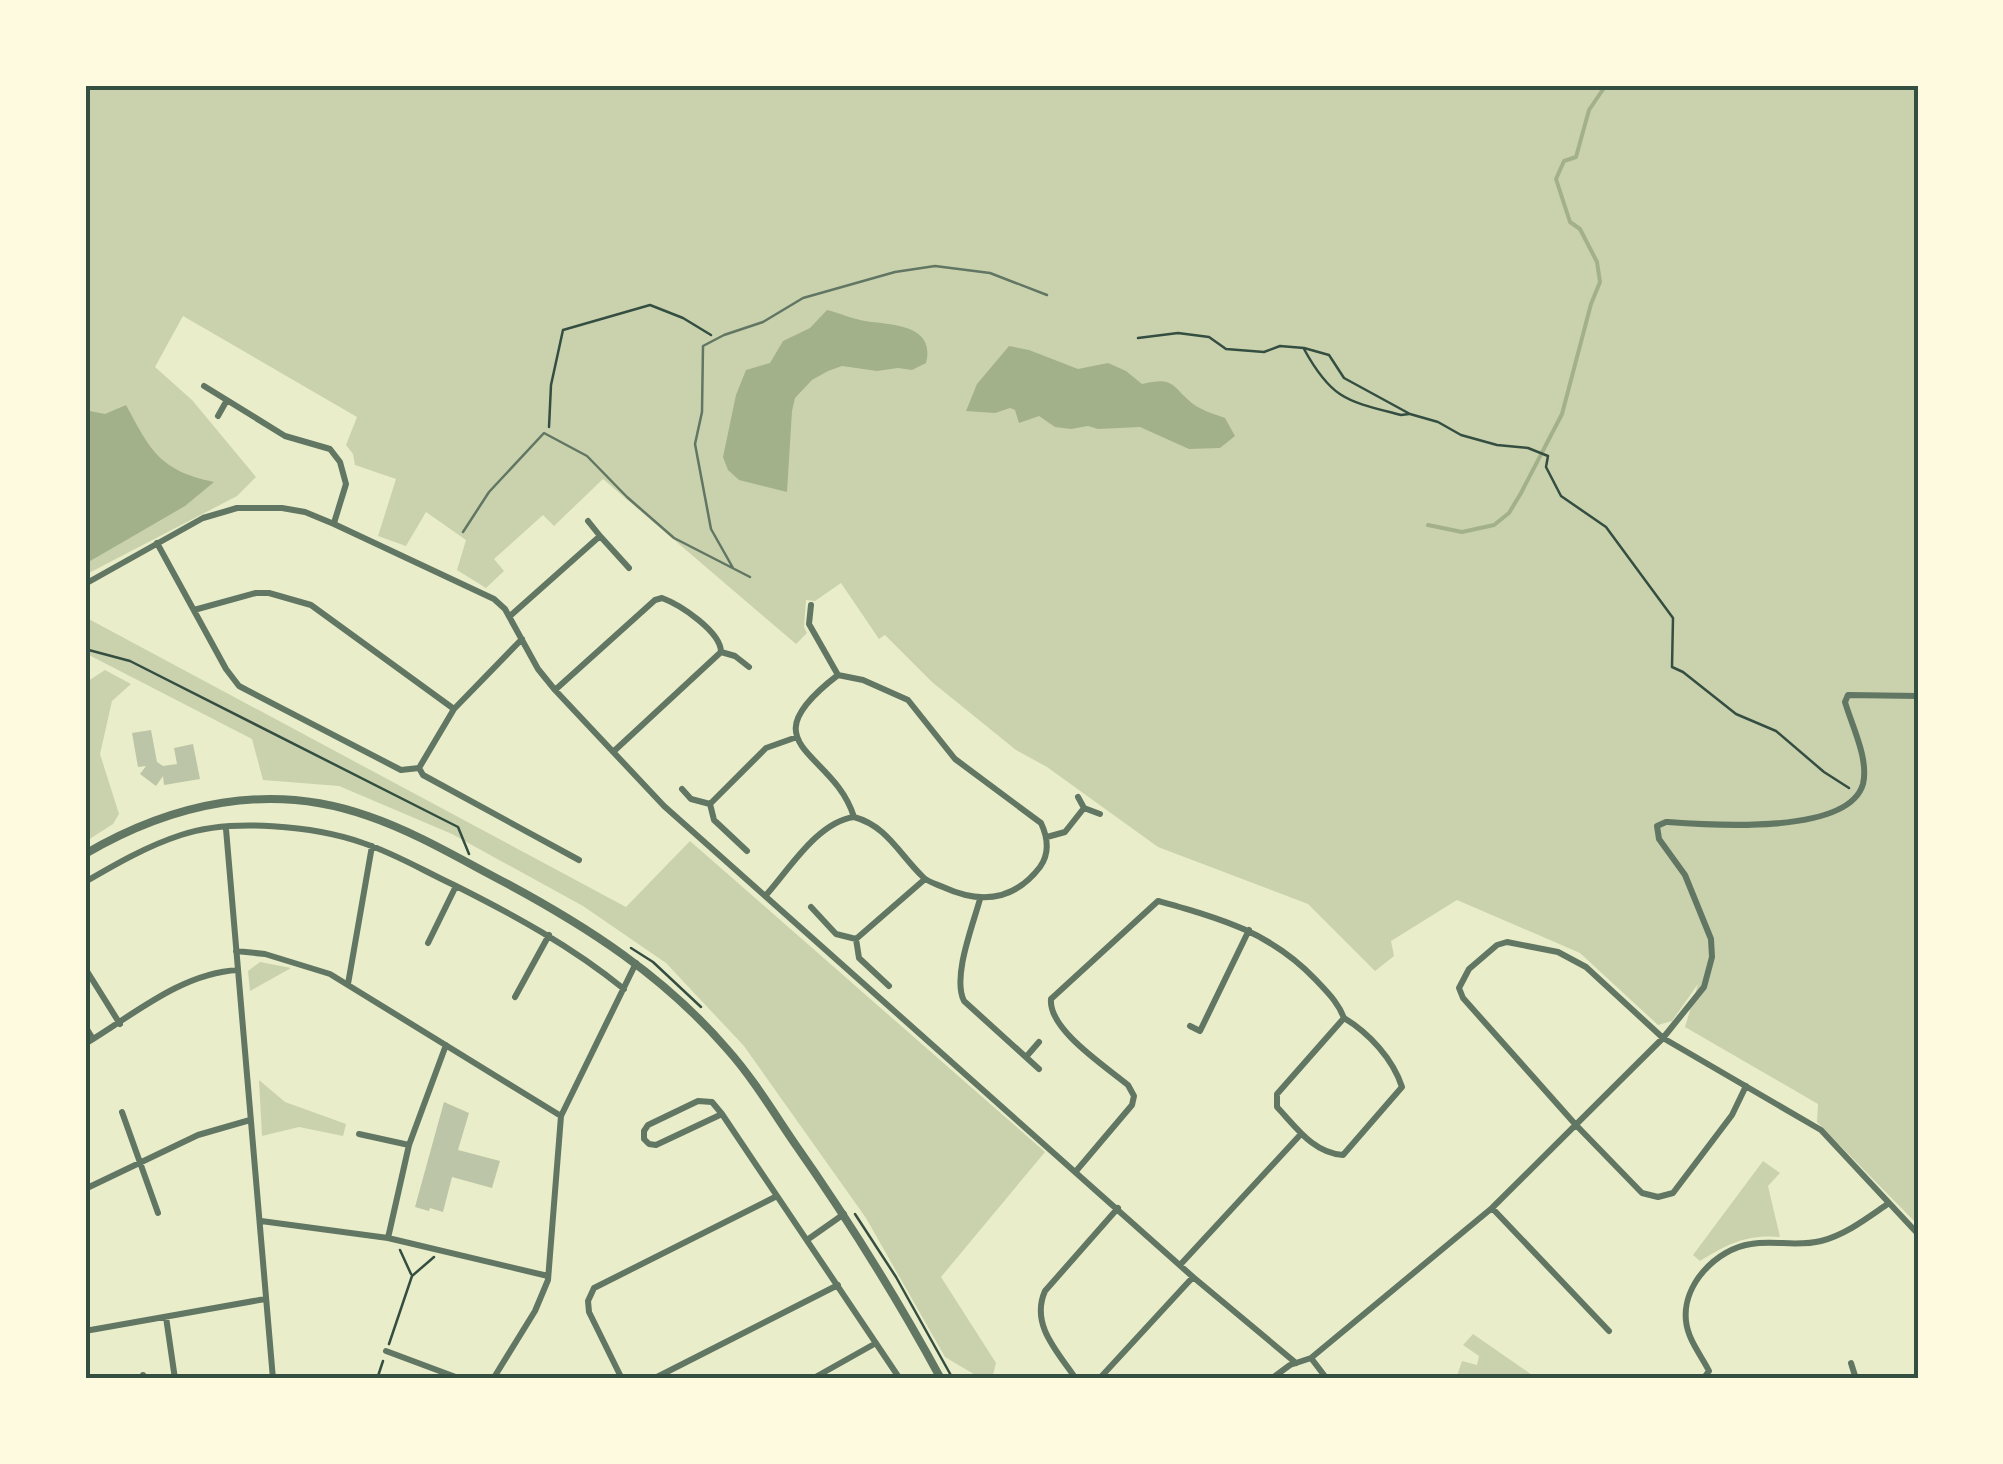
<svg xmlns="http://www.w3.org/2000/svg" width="2003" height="1464" viewBox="0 0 2003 1464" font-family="'Titillium Web',sans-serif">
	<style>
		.green { fill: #cad2ad }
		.water { fill: #a3b18a }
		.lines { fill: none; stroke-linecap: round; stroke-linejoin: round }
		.stream { stroke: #a3b18a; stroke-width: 4 }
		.building { fill: #bcc5a7 }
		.path { stroke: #344e41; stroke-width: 2.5 }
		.service { stroke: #617663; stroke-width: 2.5 }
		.minor { stroke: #617663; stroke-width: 6 }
		.tertiary { stroke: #617663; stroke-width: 8 }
		.neatline { fill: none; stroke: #344e41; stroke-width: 4 }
	</style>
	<rect width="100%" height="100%" fill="#e9edc9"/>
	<!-- green -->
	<path class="green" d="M 85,85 L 1918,85 L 1918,1225 L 1817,1122 L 1818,1104 L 1685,1027 L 1698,984 L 1672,1021 L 1658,1025 L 1580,953 L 1457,900 L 1391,941 L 1394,956 L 1375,971 L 1308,904 L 1158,847 L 1047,767 L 1016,750 L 932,682 L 885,635 L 879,639 L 841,583 L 815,601 L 806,600 L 804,627 L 807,633 L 796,644 L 603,479 L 554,526 L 543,515 L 494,559 L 504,571 L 486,588 L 457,570 L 466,540 L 426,512 L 406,546 L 378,536 L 396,479 L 355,465 L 353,454 L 346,445 L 357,417 L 183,316 L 155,367 L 192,400 L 256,477 L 237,496 L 85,575 Z
		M 85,617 L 626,907 L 690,841 L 1045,1152 L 941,1277 L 996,1363 L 992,1379 L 982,1379 L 945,1357 L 866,1218 L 744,1046 L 666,963 L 583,906 L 452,834 L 339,786 L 263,780 L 252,739 L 85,653 Z
		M 105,670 L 131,684 L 112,701 L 100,754 L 119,814 L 113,824 L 85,842 L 85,683 Z
		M 260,962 L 291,968 L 250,991 L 248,971 Z
		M 259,1080 L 285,1102 L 346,1124 L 343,1136 L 299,1127 L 262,1136 Z
		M 1763,1161 L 1780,1173 L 1768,1186 L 1780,1237 C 1747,1234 1727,1244 1700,1261 L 1693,1255 Z
		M 1473,1334 L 1535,1377 L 1534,1379 L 1456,1379 L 1462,1361 L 1477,1365 L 1479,1356 L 1463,1345 Z"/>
	<!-- water -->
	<path class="water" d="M 827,310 C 840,313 852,319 865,321 C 891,325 936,324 926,363 L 912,370 L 898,368 L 877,371 L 842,366 L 828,371 L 812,380 L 795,398 L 792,411 L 787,492 L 739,480 L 728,470 L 723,457 L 736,395 L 746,370 L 770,363 L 783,341 L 810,328 Z
		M 1009,346 L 1029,350 L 1078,369 L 1108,363 L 1126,371 L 1142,384 C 1175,376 1171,386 1193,404 C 1203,411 1214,414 1225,418 L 1235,436 L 1220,448 L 1189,449 L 1140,427 L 1098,429 L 1088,426 L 1071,429 L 1055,427 L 1039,416 L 1019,423 L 1015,410 L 1010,408 L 995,413 L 966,411 L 977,384 Z
		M 126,405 C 151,451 159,470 214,482 L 185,506 L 85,564 L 85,410 L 105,414 Z"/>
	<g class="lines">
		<!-- stream -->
		<path class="stream" d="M 1902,85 L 1918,85
			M 1428,525 L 1462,532 L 1494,525 L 1509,513 L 1521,493 L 1562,414 L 1591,304 L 1600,282 L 1597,262 L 1580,229 L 1570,222 L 1556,179 L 1564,161 L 1576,157 L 1589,110 L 1606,85"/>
	</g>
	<!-- building -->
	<path class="building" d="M 151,730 L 157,762 L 163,766 L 177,764 L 174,748 L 193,744 L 200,779 L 164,785 L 163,776 L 156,786 L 140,774 L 146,766 L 138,767 L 132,733 Z
		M 444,1102 L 469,1113 L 458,1150 L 500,1161 L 492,1188 L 452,1177 L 443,1212 L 430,1208 L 429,1211 L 415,1207 Z"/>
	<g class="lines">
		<!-- path -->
		<path class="path" d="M 1138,338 L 1178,333 L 1209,337 L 1226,349 L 1264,352 L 1280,346 L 1304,348 L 1329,355 L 1344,378 L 1410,414 L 1438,422 L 1461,435 L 1497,445 L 1528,448 L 1548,456 L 1546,467 L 1561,496 L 1606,527 L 1673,618 L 1672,667 L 1683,672 L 1736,714 L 1776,731 L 1824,772 L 1849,788
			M 1304,349 C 1332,400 1347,401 1401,415 L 1409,414
			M 549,427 L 551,385 L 563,330 L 650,305 L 683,318 L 711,335
			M 85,649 L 130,661 L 458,827 L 469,854
			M 631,948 L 653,962 L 701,1007
			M 855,1214 L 896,1277 L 953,1379
			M 400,1250 L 411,1274
			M 389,1344 L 412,1276 L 434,1257
			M 377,1379 L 383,1361"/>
		<!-- service -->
		<path class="service" d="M 463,532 L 489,492 L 544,433 L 587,456 L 627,497 L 674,538 L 750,577
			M 733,568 L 711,529 L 695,444 L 702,412 L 703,346 L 724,335 L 763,322 L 803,298 L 895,272 L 935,266 L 990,273 L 1047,295"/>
		<!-- minor -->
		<path class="minor" d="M 204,386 L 285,436 L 330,449 L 340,462 L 346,484 L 334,523
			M 218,416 L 227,400
			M 600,536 L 629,568
			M 157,543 L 226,669 L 239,686 L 401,770 L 419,768 L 423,775 L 579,860
			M 85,584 L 203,518 L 237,508 L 282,508 L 305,512 L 334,524 L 494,599 L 505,609 L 538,669 L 555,690 L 664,806 L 1193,1277 L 1296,1363
			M 811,605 L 809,624 L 838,675
			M 194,610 L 256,593 L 269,593 L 311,605 L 454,709
			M 510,616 L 600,536 L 588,521
			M 721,652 L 735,656 L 749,667
			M 838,675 L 863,680 L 908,700 L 955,759 L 1041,823 C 1048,838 1050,853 1040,867 C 1014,901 980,904 943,887 C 936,884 928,882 923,877 C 899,854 887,826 854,817 C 833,749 744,747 838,675 Z
			M 555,690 L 655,600 L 662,598 C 681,605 721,632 721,652 L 613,752
			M 419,768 L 454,709 L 522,639
			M 682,789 L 691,799 L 710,804 L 714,820 L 747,851
			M 1078,797 L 1084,808 L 1100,814
			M 710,804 L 766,748 L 797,737
			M 226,829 L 273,1379
			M 1047,837 L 1065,832 L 1084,808
			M 85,882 C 116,864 147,846 181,835 C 231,818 315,826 363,843 C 394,853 424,871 454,885 C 514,915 571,946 624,989
			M 767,894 C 790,868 818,822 854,817
			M 980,899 C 973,925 952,977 964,1001 L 1039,1069
			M 811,907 L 836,934 L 856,939 L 859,958 L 889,986
			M 856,939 L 925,879
			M 428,943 L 456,886
			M 236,951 L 265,954 L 330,974 L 561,1116
			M 85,968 L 120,1024
			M 348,984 L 372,846
			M 515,997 L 549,935
			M 1344,1018 C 1369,1033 1393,1059 1402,1087 L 1343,1155 C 1313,1153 1296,1127 1277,1107 L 1277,1094 Z
			M 85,1026 L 93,1039
			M 1190,1026 L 1200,1031 L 1249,930
			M 85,1044 C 132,1016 181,973 238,970
			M 1026,1057 L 1039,1042
			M 1746,1086 L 1732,1115 L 1673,1193 L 1658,1197 L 1642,1193 L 1575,1124 L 1463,998 L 1459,988 L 1469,969 L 1497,945 L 1507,942 L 1558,952 L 1586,967 L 1663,1038 L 1821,1130 L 1918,1234
			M 122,1112 L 158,1213
			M 722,1114 L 656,1145 L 649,1144 L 644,1139 L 644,1131 L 648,1125 L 698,1101 L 712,1102 L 722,1114 L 900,1379
			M 359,1134 L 409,1145
			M 1077,1170 L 1132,1105 L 1134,1096 L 1128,1085 C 1105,1066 1048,1029 1051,999 L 1158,901 C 1219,918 1271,932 1316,980 C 1327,992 1338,1002 1344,1018
			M 85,1189 L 198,1135 L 250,1120
			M 1492,1208 L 1609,1331
			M 261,1221 L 388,1238 L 548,1276
			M 388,1238 L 409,1145 L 446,1045
			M 807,1240 L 844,1214
			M 1180,1265 L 1301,1134
			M 166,1317 L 175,1379
			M 85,1331 L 265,1299
			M 386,1351 L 461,1379
			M 1311,1358 L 1327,1379
			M 1851,1363 L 1856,1379
			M 143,1375 L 143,1379
			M 493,1379 L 535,1311 L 548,1280 L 561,1116 L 636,963
			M 622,1379 L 589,1312 L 588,1301 L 594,1288 L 777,1196
			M 653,1379 L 838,1285
			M 812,1379 L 876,1343
			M 1076,1379 C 1058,1352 1030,1325 1045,1291 L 1118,1208
			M 1099,1379 L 1193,1277
			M 1271,1379 L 1290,1365 L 1311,1358 L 1492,1208 L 1663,1038 L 1704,987 L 1712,957 L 1711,939 L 1685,875 L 1659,839 L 1657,826 L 1666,822 C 1707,825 1848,836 1863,784 C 1869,759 1852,726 1845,702 L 1848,695 L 1918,696
			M 1703,1379 L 1709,1371 C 1701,1355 1688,1340 1686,1321 C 1682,1285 1716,1249 1751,1244 C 1774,1240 1797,1247 1821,1241 C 1847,1234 1867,1218 1889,1203"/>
		<!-- tertiary -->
		<path class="tertiary" d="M 85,854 C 172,803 270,781 368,816 C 415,832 460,859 504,882 C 588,927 664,976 727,1049 C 752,1077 772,1110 793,1141 C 847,1218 896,1296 941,1379"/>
	</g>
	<!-- border -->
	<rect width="2003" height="1464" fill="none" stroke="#fefae0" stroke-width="175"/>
	<rect x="88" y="88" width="1828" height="1288" class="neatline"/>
</svg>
